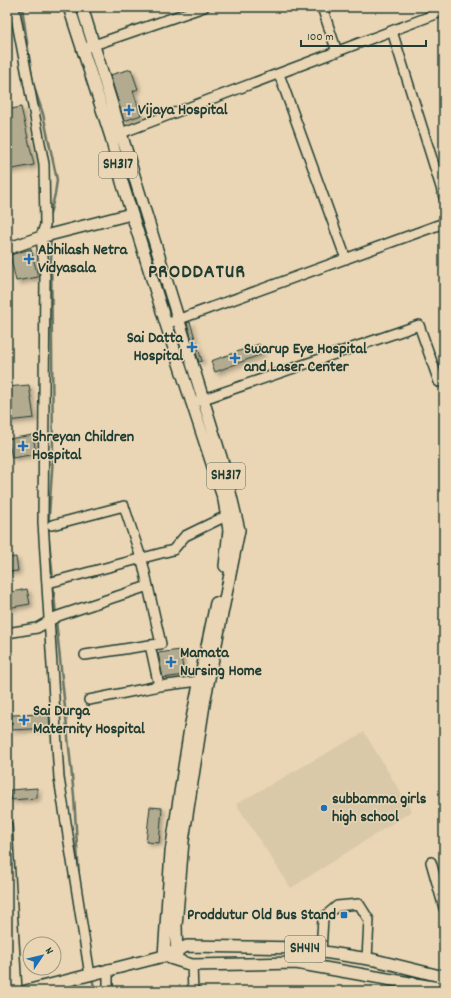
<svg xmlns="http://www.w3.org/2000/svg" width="451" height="998" viewBox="0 0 451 998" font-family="Dekko,sans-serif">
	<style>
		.built { fill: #d9c9a9 }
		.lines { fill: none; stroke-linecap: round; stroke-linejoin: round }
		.stream { stroke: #687563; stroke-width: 2.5 }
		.building { fill: #b2ab90; stroke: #1f3d34; filter: url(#shadow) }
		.minor-casing { stroke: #1f3d34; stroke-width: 12 }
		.major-casing { stroke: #1f3d34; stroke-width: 14 }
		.minor { stroke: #ead6b4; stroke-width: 9 }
		.major { stroke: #ead6b4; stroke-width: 11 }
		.poi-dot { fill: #1f6fb2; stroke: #ead6b4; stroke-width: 1.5 }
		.labels { text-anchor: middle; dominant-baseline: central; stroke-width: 3; stroke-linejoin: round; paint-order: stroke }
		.shield { fill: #ead6b4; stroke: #5c6b5a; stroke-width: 1 }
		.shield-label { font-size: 15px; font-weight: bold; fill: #1f3d34 }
		.poi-label { font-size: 16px; font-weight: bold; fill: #1f3d34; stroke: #ead6b4; text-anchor: start }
		.district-label { font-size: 20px; font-weight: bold; letter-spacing: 1px; fill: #1f3d34; stroke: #ead6b4 }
	</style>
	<defs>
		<filter id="shadow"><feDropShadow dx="3" dy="3" stdDeviation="2" flood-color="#0004"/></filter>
	</defs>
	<rect width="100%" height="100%" fill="#ead6b4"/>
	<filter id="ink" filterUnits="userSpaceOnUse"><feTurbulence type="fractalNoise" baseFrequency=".025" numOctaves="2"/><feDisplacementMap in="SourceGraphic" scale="8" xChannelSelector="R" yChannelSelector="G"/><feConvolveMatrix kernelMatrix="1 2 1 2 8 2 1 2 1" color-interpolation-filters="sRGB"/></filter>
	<g filter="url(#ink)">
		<!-- built -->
		<path class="built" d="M 364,732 L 412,811 L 291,888 L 236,804 Z"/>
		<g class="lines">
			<!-- stream -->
			<path class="stream" d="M 22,7 L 33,84 L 43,114 L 57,180 L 55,194 L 49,218
				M 51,237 L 53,456 L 48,531 L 53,579
				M 53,584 L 56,615
				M 56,620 L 74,796 L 79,878
				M 92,978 L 95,991"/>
		</g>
		<!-- building -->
		<path class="building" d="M 131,69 L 138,89 L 133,91 L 141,115 L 124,121 L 110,75 Z
			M 21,107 L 34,165 L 7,170 L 7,110 Z
			M 31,249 L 38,277 L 16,281 L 10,255 Z
			M 190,322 L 202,361 L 199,362 L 187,323 Z
			M 259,344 L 262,354 L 215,372 L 211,361 Z
			M 29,385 L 34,418 L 7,421 L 7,387 Z
			M 33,435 L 36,454 L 12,458 L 8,439 Z
			M 16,557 L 18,571 L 7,572 L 7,558 Z
			M 27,589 L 30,604 L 7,608 L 7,593 Z
			M 180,650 L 184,675 L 163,678 L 158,653 Z
			M 49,714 L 50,728 L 12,730 L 11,715 Z
			M 37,788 L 37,798 L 11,800 L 10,790 Z
			M 150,807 L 162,808 L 159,843 L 146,842 Z"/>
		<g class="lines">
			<defs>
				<path id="minor" d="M 14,7 L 44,164 L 45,225 L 41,237 L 45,276 L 43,522 L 59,778 L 89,969
					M 322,7 L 337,52
					M 392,31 L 444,197
					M 88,47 L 204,7
					M 279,74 L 346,259
					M 116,135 L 444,11
					M 166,324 L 444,223
					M 192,403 L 419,325 L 439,382 L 444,380
					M 52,525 L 124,506 L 143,564 L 161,644 L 150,645 L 159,686 L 199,681
					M 48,583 L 173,550 L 185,536 L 226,516
					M 7,633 L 37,628 L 58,616 L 148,586
					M 85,655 L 150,645
					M 89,700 L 159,686
					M 7,825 L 17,991
					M 431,862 L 444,908
					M 321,952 L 323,918 L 337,906 L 359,904 L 369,920 L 367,959
					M 192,965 L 193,991
					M 108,991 L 108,969"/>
				<path id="major" d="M 69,7 L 111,137 L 122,182 L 166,324 L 224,500 L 229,530 L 225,566
					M 82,7 L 224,467 L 239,530 L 205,698 L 183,841 L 176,926 L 177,960
					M 7,249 L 41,237 L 131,214
					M 164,956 L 171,852 L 190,728 L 216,603
					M 170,958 L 192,965 L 296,963 L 444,989
					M 26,991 L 164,956 L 187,946 L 298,948 L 375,960 L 444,977"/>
			</defs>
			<!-- minor casing -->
			<use href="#minor" class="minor-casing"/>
			<!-- major casing -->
			<use href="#major" class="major-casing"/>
			<!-- minor -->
			<use href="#minor" class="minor"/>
			<!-- major -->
			<use href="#major" class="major"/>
		</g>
	</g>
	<!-- markers -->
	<g class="poi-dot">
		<path d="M127 104h4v4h4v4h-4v4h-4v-4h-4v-4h4z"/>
		<path d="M27 253h4v4h4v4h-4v4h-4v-4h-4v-4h4z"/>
		<path d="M190 341h4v4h4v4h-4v4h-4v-4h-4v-4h4z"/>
		<path d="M233 352h4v4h4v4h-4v4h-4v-4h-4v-4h4z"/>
		<path d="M21 440h4v4h4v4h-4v4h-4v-4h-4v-4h4z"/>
		<path d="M169 656h4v4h4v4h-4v4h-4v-4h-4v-4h4z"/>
		<path d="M22 714h4v4h4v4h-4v4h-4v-4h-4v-4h4z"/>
		<circle cx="324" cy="808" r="4"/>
		<rect x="340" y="911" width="8" height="8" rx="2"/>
	</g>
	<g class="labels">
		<!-- shield labels -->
		<g class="shield">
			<rect x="99" y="152" width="38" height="26" rx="3"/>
			<rect x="207" y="463" width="38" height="26" rx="3"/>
			<rect x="285" y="936" width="40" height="26" rx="3"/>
		</g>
		<g class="shield-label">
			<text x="118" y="165">SH317</text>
			<text x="226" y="476">SH317</text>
			<text x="305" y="949">SH414</text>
		</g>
		<!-- poi labels -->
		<g class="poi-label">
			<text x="138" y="110">Vijaya Hospital</text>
			<text x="38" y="250">Abhilash Netra<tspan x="38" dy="18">Vidyasala</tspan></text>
			<text x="183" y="338" text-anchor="end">Sai Datta<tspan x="183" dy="18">Hospital</tspan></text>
			<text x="244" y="349">Swarup Eye Hospital<tspan x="244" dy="18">and Laser Center</tspan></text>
			<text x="32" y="437">Shreyan Children<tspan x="32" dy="18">Hospital</tspan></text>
			<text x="180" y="653">Mamata<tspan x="180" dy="18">Nursing Home</tspan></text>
			<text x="33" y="711">Sai Durga<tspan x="33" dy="18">Maternity Hospital</tspan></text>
			<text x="332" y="799">subbamma girls<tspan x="332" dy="18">high school</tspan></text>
			<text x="336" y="915" text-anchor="end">Proddutur Old Bus Stand</text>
		</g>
		<!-- district labels -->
		<g class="district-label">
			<text x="197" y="273">PRODDATUR</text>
		</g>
	</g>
	<!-- margin -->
	<rect width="451" height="998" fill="none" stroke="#ead6b4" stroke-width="24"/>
	<rect x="12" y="12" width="427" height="974" fill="none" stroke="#1f3d34" stroke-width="1.5" filter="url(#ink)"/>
	<!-- north arrow -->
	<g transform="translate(42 956) rotate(55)"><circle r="19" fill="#ead6b4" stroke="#999981"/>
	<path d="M0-3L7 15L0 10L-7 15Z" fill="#1f6fb2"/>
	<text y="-6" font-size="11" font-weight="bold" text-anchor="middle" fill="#1f3d34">N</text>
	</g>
	<!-- scale -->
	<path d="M301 40v6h125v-6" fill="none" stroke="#1f3d34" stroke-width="2"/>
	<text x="307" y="40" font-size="12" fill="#1f3d34" stroke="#ead6b4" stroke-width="3" paint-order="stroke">100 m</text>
</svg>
